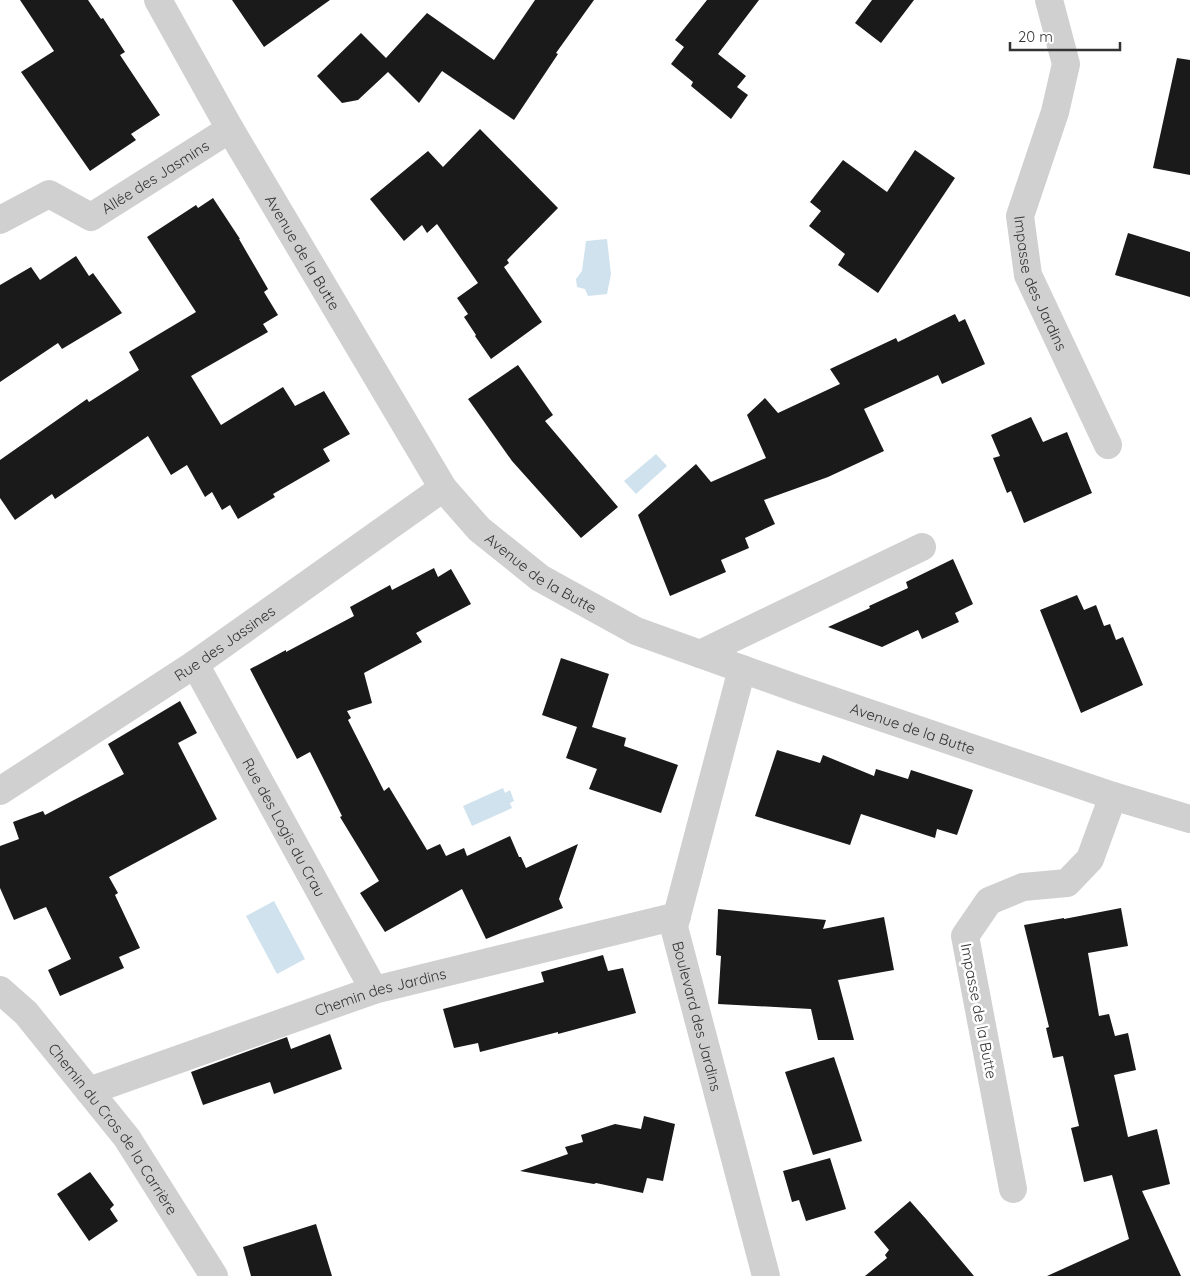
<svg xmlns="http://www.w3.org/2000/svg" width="1190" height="1276" viewBox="0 0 1190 1276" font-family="Quicksand,sans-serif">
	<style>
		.water { fill: #cfe2ee }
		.building { fill: #1a1a1a }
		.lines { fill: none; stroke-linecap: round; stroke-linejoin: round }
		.minor { stroke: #d0d0d0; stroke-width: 28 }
		.labels { text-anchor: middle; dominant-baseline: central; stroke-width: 5; stroke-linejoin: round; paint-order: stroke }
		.street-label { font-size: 15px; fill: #333; stroke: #fff }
	</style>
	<rect width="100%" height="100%" fill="#fff"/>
	<!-- water -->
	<path class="water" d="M 607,239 L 611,274 L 607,294 L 588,296 L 585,289 L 577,287 L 576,279 L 582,271 L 586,241 Z
		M 656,454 L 667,466 L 636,494 L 624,481 Z
		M 503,788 L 505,793 L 510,790 L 514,801 L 510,803 L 512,808 L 472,826 L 463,806 Z
		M 274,901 L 305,959 L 277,974 L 246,916 Z"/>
	<!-- building -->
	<path class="building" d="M 20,0 L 88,0 L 101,19 L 103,18 L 125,52 L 120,55 L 160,115 L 131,134 L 136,140 L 90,171 L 21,72 L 54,51 Z
		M 232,0 L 330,0 L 264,47 Z
		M 535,0 L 594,0 L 556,53 L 558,54 L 514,120 L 442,71 L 419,103 L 388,72 L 358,100 L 342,103 L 317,76 L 361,33 L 386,58 L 427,13 L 494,60 Z
		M 707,0 L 759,0 L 718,54 L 746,76 L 737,87 L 748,95 L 731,119 L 691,86 L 693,82 L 671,64 L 684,47 L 675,40 Z
		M 872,0 L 914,0 L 881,43 L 855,23 Z
		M 1177,58 L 1190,60 L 1190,175 L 1153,168 Z
		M 480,129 L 558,208 L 507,260 L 509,263 L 504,267 L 542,322 L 491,359 L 475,336 L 476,335 L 464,317 L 468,314 L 457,298 L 478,283 L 437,224 L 427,233 L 422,225 L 404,241 L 370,199 L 428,151 L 443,167 Z
		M 915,150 L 955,178 L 878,293 L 838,265 L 845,254 L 809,226 L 821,211 L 810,202 L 843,160 L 887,192 Z
		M 213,198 L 240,239 L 239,239 L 268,289 L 264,292 L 278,315 L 263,324 L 268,332 L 191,376 L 221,425 L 283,387 L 295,406 L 324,391 L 350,434 L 323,449 L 330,461 L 273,494 L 275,497 L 238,519 L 230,505 L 222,510 L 212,492 L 205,497 L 187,465 L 171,475 L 148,436 L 55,499 L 52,494 L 15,520 L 0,498 L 0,460 L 87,399 L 89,402 L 139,370 L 129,352 L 196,312 L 147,237 L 196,205 L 198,208 Z
		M 1128,233 L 1190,252 L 1190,297 L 1115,275 Z
		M 76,256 L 89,276 L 93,273 L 122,313 L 62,349 L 58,343 L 0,382 L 0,285 L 31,267 L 40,280 Z
		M 955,314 L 959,322 L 965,319 L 985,364 L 942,384 L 938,375 L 864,409 L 884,451 L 828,477 L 764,500 L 775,524 L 745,538 L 749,548 L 721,560 L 726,572 L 670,596 L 638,515 L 696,464 L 711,482 L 766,458 L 747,415 L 765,398 L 778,413 L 840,384 L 830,369 L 896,338 L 898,342 Z
		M 518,365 L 553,415 L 545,421 L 618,507 L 581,538 L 512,461 L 468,399 Z
		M 1031,417 L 1043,442 L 1067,432 L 1092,493 L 1024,523 L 1011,491 L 1007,493 L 993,458 L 1000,456 L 991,435 Z
		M 953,559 L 973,604 L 955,613 L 959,622 L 922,639 L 918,630 L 882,647 L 828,627 L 870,608 L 869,606 L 908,588 L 906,582 Z
		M 434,568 L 438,577 L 451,569 L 471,604 L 416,633 L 422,642 L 364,673 L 372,703 L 347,711 L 351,718 L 348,720 L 384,791 L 389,787 L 427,850 L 440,844 L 446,856 L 464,848 L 467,856 L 510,836 L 519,857 L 521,857 L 526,868 L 578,844 L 559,899 L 563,908 L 486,939 L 462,889 L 385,932 L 360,893 L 379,881 L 340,817 L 342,816 L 310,752 L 297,759 L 250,669 L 286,650 L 286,652 L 354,616 L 350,607 L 390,585 L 392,590 Z
		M 1077,595 L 1084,610 L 1096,605 L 1104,626 L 1110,624 L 1116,640 L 1123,637 L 1143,685 L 1081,713 L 1040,610 Z
		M 561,658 L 609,674 L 592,727 L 626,738 L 624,746 L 678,765 L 661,813 L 589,789 L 597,769 L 566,758 L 577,727 L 542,715 Z
		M 180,701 L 197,733 L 178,743 L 217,819 L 109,877 L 118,893 L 115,895 L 140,948 L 119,957 L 124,968 L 60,996 L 48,970 L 71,959 L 46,907 L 14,920 L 0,888 L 0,846 L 19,839 L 13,822 L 43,811 L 45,815 L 124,774 L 108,744 Z
		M 777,750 L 820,763 L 823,755 L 874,776 L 876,769 L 908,779 L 911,770 L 973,790 L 957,835 L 937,829 L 935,838 L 861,814 L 850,845 L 755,816 Z
		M 1121,908 L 1128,946 L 1088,953 L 1099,1016 L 1109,1014 L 1115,1036 L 1128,1033 L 1136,1070 L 1114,1075 L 1128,1137 L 1157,1129 L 1170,1184 L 1142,1191 L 1181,1276 L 1047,1276 L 1129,1239 L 1112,1175 L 1084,1182 L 1071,1128 L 1079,1126 L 1063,1056 L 1053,1058 L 1046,1028 L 1049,1027 L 1024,925 L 1064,918 L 1064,919 Z
		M 718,909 L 826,920 L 823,929 L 884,917 L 894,970 L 838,980 L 854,1040 L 818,1040 L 811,1009 L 718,1004 L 721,956 L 716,955 Z
		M 603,955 L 608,971 L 623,968 L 636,1013 L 558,1034 L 558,1032 L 480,1052 L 478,1043 L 454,1048 L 443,1009 L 544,982 L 541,972 Z
		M 330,1034 L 342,1069 L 274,1094 L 270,1082 L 203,1105 L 191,1072 L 287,1037 L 291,1049 Z
		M 834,1057 L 862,1141 L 813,1155 L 785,1072 Z
		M 644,1116 L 675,1124 L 663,1181 L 647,1178 L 643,1193 L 596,1183 L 594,1184 L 520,1171 L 568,1154 L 565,1147 L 583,1142 L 581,1135 L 615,1124 L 641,1129 Z
		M 830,1158 L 846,1209 L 806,1221 L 799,1200 L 792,1202 L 783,1171 Z
		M 90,1172 L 114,1205 L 110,1209 L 118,1221 L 89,1241 L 57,1194 Z
		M 910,1201 L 926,1219 L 974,1276 L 865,1276 L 887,1258 L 885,1255 L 889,1250 L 874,1232 Z
		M 316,1224 L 332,1276 L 251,1276 L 243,1247 Z"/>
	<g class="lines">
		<!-- minor -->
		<g class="minor">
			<path id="s1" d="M 158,0 L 230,129 L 443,488 L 479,529 L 540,578 L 636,631 L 801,690 L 1113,796 L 1190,819"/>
			<path id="s2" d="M 1049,0 L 1066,64 L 1055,112 L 1020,216 L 1028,275 L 1108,445"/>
			<path id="s3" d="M 0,220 L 49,194 L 91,217 L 230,129"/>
			<path d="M 700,654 L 922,547"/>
			<path id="s4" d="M 195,664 L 374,990"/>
			<path id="s5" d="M 742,669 L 674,927 L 766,1276"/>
			<path id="s6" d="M 0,791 L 195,664 L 443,488"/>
			<path id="s7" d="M 0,990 L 26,1013 L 127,1138 L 214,1276"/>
			<path id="s8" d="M 89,1091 L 374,990 L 677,916"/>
			<path d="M 1013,1189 L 965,936 L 989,901 L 1023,887 L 1067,883 L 1090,859 L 1113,796"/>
		</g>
	</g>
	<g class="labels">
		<!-- street labels -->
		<g class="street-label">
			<text stroke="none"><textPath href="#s3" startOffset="179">Allée des Jasmins</textPath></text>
			<text stroke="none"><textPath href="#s1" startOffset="291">Avenue de la Butte</textPath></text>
			<text stroke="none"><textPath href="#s2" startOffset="296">Impasse des Jardins</textPath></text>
			<text stroke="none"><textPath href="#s1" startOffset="696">Avenue de la Butte</textPath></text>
			<text stroke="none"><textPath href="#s6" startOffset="269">Rue des Jassines</textPath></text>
			<text stroke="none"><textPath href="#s1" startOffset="1101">Avenue de la Butte</textPath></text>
			<text stroke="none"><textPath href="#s4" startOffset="186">Rue des Logis du Crau</textPath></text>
			<text stroke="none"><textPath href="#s8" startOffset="308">Chemin des Jardins</textPath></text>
			<text transform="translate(979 1011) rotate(79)">Impasse de la Butte</text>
			<text stroke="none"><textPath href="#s5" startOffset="359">Boulevard des Jardins</textPath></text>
			<text stroke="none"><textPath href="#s7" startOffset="180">Chemin du Cros de la Carrière</textPath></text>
		</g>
	</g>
	<!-- scale -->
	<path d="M1010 42v8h110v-8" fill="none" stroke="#333333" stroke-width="2.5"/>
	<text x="1018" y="42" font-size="15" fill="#333333" stroke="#ffffff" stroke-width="4" paint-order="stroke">20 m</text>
</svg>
